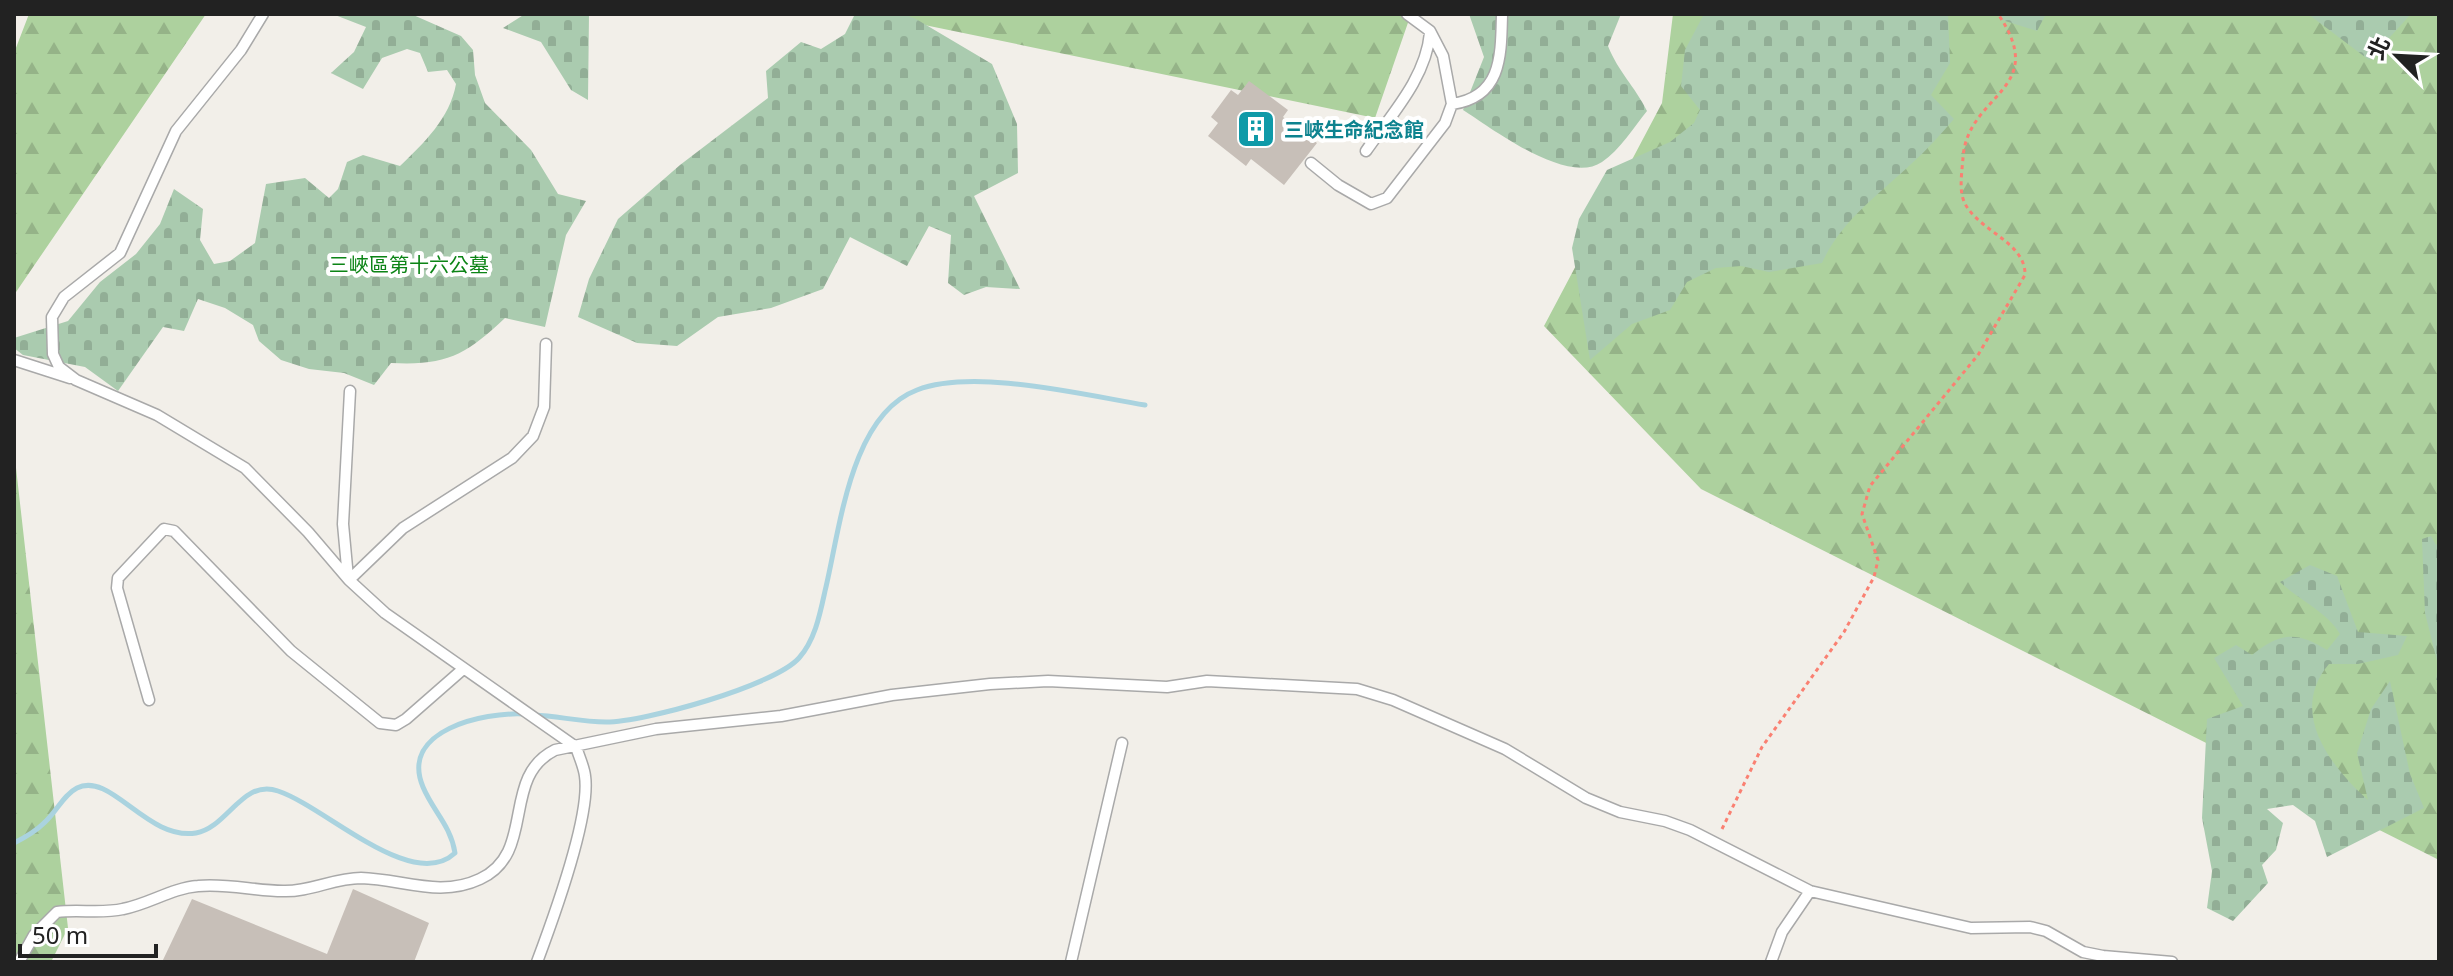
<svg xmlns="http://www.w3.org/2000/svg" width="2453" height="976" viewBox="0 0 2453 976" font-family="'Noto Sans','Noto Sans TC',sans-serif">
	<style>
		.forest { fill: url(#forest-firs) }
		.cemetery { fill: url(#cemetery-stones) }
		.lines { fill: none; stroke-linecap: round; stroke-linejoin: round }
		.stream { stroke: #aad3df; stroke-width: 5 }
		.building { fill: #c7bfb8 }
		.lane-casing { stroke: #a9a9a9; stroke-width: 13 }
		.path { stroke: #fa8072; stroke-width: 3; stroke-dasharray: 4 4; stroke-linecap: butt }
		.lane { stroke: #fff; stroke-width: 10 }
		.labels { text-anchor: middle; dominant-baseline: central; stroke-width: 8; stroke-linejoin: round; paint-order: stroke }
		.culture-label { font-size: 20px; font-weight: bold; fill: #0d838f; stroke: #fff; text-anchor: start }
		.park-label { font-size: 20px; fill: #0c8416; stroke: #fff }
	</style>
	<defs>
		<pattern id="forest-firs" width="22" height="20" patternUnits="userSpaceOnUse" patternTransform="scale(2)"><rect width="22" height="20" fill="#add19e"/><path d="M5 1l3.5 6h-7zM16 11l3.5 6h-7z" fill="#95b388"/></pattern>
		<pattern id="cemetery-stones" width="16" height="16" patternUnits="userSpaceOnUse" patternTransform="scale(2)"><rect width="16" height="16" fill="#aacbaf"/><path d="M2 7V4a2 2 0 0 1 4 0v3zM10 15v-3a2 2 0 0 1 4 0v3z" fill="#92ae96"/></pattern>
	</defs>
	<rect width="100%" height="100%" fill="#f2efe9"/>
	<!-- forest -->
	<path class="forest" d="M 29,14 L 206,14 L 14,295 L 14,53 Z
		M 871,14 L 1411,14 L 1375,118 Z
		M 1673,14 L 2439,14 L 2439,860 L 1701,489 L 1544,326 L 1662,103 Z
		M 14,450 L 68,928 L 51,962 L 14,962 Z"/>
	<!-- cemetery -->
	<path class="cemetery" d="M 307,14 L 411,14 L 461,36 L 473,50 L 475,75 L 485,103 L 531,150 L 558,194 L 586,201 L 566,235 L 545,327 L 505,318 C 466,355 446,366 391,363 L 374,385 L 344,373 L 309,369 L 281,360 L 259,341 L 253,325 L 225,308 L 198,299 L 184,331 L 163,327 L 118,391 L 85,367 L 23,355 L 14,348 L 14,338 L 68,321 L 100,282 L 136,254 L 160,224 L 174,189 L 203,209 L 200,240 L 214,264 L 230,261 L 255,243 L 266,184 L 305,178 L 329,198 L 338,189 L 347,162 L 363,155 L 400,166 C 424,143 450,118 456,84 L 447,70 L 428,72 L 420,53 L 407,49 L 382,58 L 363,89 L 331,73 L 354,52 L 366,27 L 335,15 Z
		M 525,14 L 589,14 L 588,100 L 571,90 L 541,42 L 503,28 Z
		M 855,14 L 903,14 L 916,19 L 992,64 L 1017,124 L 1018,173 L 974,196 L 1020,289 L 986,287 L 964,295 L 948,283 L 951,235 L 929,226 L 907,266 L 850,237 L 823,289 L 771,308 L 718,317 L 677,346 L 637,343 L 578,317 L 589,279 L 618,219 L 680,165 L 768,98 L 766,71 L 801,42 L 821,49 L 845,34 Z
		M 1469,14 L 1621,14 L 1608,46 C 1619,73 1634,85 1647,111 C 1634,127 1620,150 1602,162 C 1567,186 1493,129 1463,110 L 1484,57 Z
		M 1704,14 L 1948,14 L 1950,63 L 1931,95 L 1954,119 C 1940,135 1926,151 1910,165 C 1877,196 1841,221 1822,263 L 1769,272 L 1741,266 L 1716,268 L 1687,282 L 1670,310 L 1632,324 L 1590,360 L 1572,248 L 1579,219 L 1607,170 L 1670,142 L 1694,123 L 1700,110 L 1681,86 L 1685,50 Z
		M 1998,14 L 2046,14 L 2037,31 L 2002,20 Z
		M 2308,14 L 2411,14 L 2369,60 Z
		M 2431,536 L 2436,545 L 2439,542 L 2439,680 L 2436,680 L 2438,665 L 2425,613 L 2422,539 Z
		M 2310,565 L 2337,576 L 2358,632 L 2407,636 L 2398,655 L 2358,664 L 2329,664 C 2288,712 2330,766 2368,800 L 2357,753 L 2371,709 L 2390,681 L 2410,774 L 2424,808 L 2327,857 L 2315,821 L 2293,805 L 2267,809 L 2283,823 L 2276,850 L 2262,865 L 2268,883 L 2233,921 L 2207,908 L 2212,871 L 2202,818 L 2207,719 L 2243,706 L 2214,658 L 2236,645 L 2252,655 C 2281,632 2297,631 2327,650 L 2340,634 C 2326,611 2300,601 2280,582 Z"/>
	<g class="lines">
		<!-- stream -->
		<path class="stream" d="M 534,715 C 558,716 581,722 606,722 C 644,722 774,686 799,658 C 815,640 820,614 825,591 C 840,530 850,415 917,390 C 974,368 1084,395 1145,405
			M 14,843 C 24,838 36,831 44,823 C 56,813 63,795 77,788 C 111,771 147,841 196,833 C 227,828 243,778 278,791 C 326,807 412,893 455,853 C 451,826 433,811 423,787 C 399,730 484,712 524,714"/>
	</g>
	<!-- building -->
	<path class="building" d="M 1249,81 L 1288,110 L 1283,117 L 1317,143 L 1284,185 L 1251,159 L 1246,166 L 1208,136 L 1218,123 L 1211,117 L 1231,90 L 1238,95 Z
		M 353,889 L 429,923 L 414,962 L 162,962 L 192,899 L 327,954 Z"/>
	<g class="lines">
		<defs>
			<path id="lane" d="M 263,14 L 241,50 L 176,131 L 120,253 L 64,297 L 52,317 L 53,354 L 59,367 L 76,380 L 157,415 L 245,468 L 308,532 L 349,580 L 385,613 L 576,747 C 579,756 584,767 585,776 C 591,816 552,922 537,962
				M 1452,104 C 1502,97 1501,56 1502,14
				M 1366,151 C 1391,115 1426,78 1430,33
				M 1311,163 L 1338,185 L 1371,204 L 1387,198 L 1445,123 L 1452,104 L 1443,56 L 1430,31 L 1407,14
				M 14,360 L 70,378
				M 348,578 L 343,524 L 350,391
				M 349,580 L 403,528 L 512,458 L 533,436 L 544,407 L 546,344
				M 149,700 L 117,588 L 118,578 L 164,529 L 174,531 L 291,651 L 380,723 L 396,725 L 406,719 L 462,670
				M 19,962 L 34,935 L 57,912 C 79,909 101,914 123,909 C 149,904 172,888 198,886 C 227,883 255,891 283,891 C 310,892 334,878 361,878 C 402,879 440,898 480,879 C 537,853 500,777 555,750 L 656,729 L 781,716 L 892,695 L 990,684 L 1048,681 L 1167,687 L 1207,681 L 1357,689 L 1393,700 L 1505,749 L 1586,798 L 1620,812 L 1665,821 L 1690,830 L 1810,891 L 1971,928 L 2030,927 L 2046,931 L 2083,952 L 2103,956 L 2172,962
				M 1071,962 L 1122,743
				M 1771,962 L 1782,932 L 1810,891"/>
		</defs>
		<!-- lane casing -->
		<use href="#lane" class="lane-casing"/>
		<!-- path -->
		<path class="path" d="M 1722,829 L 1762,747 L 1844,632 L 1874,577 L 1878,560 L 1862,514 L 1870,486 L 1978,355 L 2025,275 C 2026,239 1969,229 1962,195 C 1960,184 1962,170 1963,158 C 1967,93 2051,91 1998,14"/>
		<!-- lane -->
		<use href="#lane" class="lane"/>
	</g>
	<!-- icons -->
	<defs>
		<symbol id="building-square" viewBox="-11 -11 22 22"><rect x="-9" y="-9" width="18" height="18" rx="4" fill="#0f9aa8" stroke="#fff"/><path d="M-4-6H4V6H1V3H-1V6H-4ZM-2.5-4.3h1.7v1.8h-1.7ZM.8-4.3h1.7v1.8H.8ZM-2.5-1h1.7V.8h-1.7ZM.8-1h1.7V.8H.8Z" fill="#fff"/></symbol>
	</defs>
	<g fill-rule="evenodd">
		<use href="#building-square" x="1234" y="107" width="44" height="44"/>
	</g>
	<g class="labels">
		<!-- culture labels -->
		<g class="culture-label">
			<text x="1284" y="129">三峽生命紀念館</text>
		</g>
		<!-- park labels -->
		<g class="park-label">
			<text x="409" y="264">三峽區第十六公墓</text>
		</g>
	</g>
	<!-- border -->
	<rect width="2453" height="976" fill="none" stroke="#222222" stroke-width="32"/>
	<!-- north arrow -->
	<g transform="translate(2397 56) rotate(294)" stroke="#ffffff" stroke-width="6" paint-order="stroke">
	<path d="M0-6L14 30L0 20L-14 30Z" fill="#222222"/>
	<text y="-12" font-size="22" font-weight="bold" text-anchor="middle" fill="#222222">北</text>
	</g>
	<!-- scale -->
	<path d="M20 944v12h136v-12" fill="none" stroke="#222222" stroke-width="4"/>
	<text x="32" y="944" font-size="24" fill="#222222" stroke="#ffffff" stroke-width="6" paint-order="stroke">50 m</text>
</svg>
